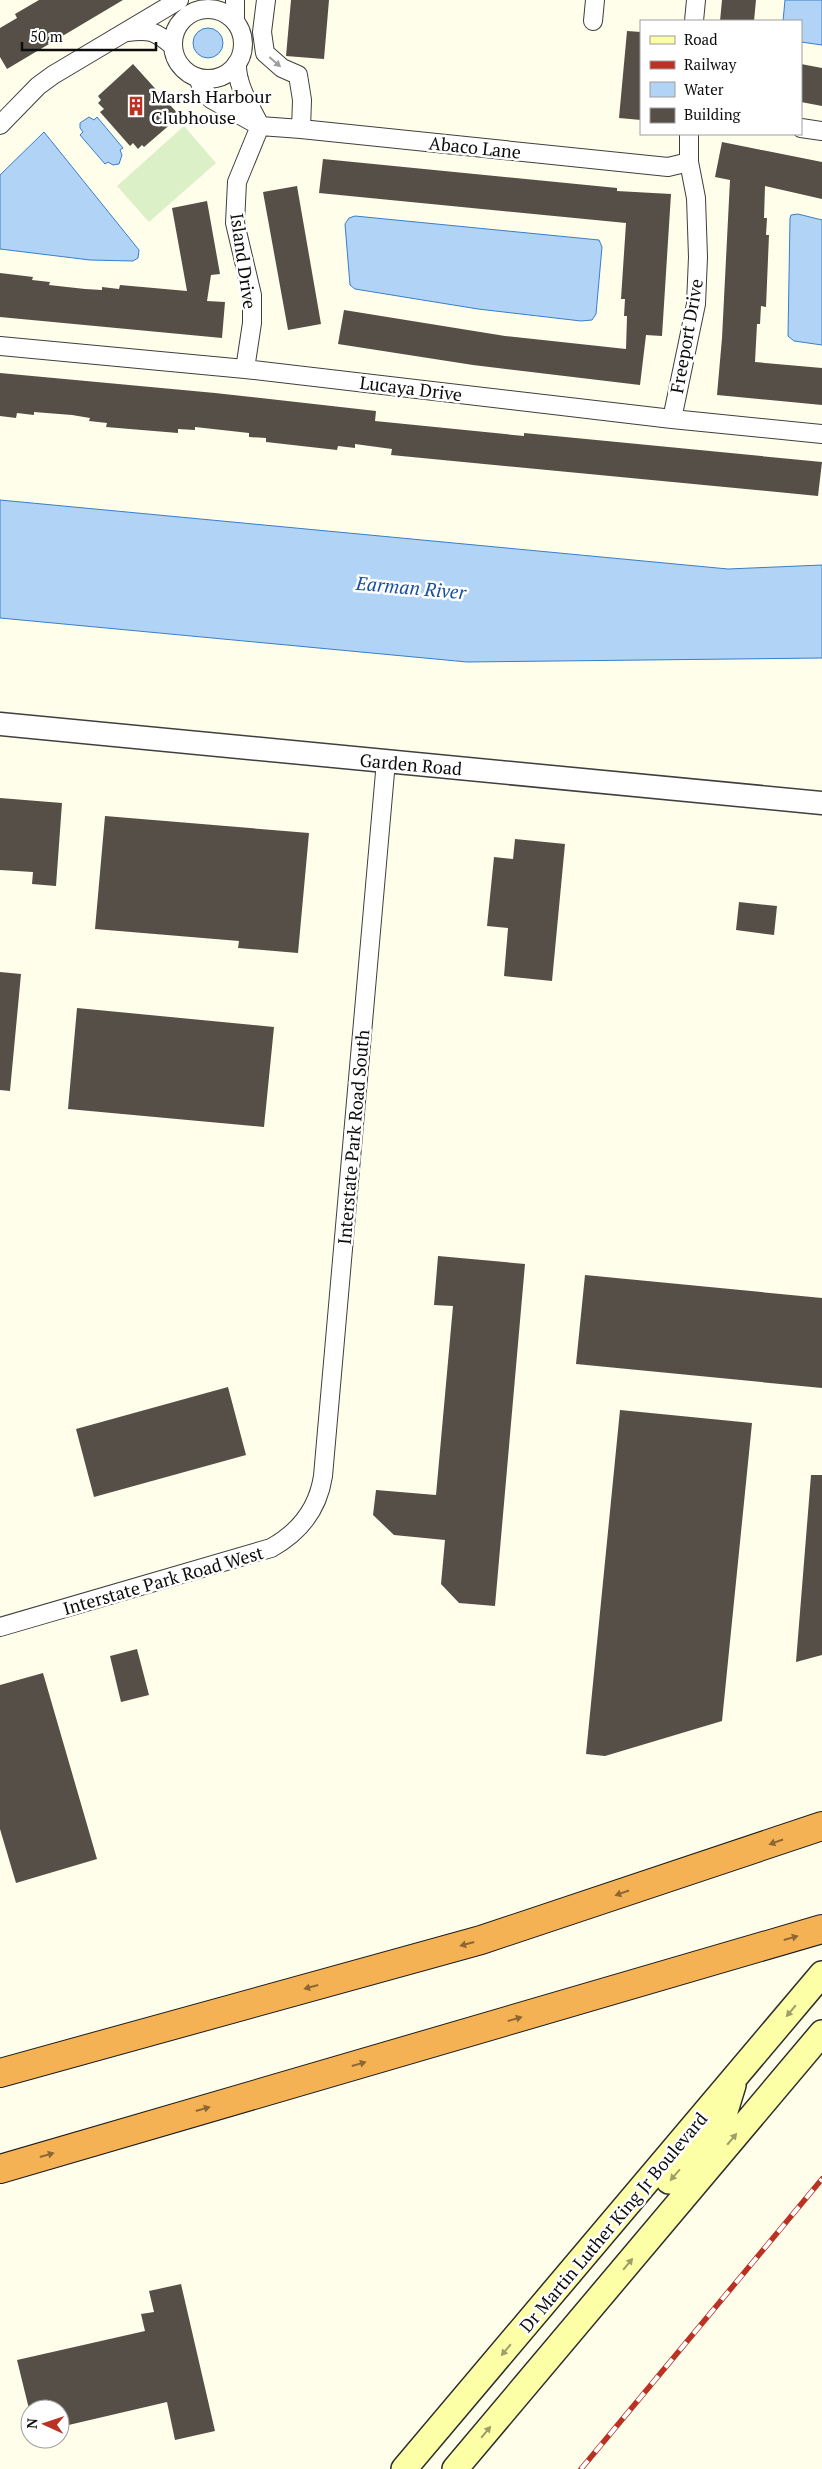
<svg xmlns="http://www.w3.org/2000/svg" width="822" height="2469" viewBox="0 0 822 2469" font-family="'PT Serif',serif">
	<style>
		.pitch { fill: #dcf0c7 }
		.water { fill: #b0d3f6; stroke: #387ecc }
		.building { fill: #554f48 }
		.lines { fill: none; stroke-linecap: round; stroke-linejoin: round }
		.minor-casing { stroke: #3f3f3f; stroke-width: 20 }
		.tertiary-casing { stroke: #3f3f3f; stroke-width: 25 }
		.secondary-casing { stroke: #2e2e2e; stroke-width: 28 }
		.motorway-casing { stroke: #1d1d1d; stroke-width: 30 }
		.minor { stroke: #fff; stroke-width: 18 }
		.tertiary { stroke: #fff; stroke-width: 22 }
		.secondary { stroke: #fdffa6; stroke-width: 25 }
		.motorway { stroke: #f4b254; stroke-width: 28 }
		.rail-casing { stroke: #bb3225; stroke-width: 5.5 }
		.rail { stroke: #fff; stroke-width: 4; stroke-dasharray: 11; stroke-linecap: butt }
		.oneway { fill: #9e9e9e }
		.oneway2 { fill: #8c6734 }
		.oneway3 { fill: #9d9e68 }
		.labels { text-anchor: middle; dominant-baseline: central; stroke-width: 5; stroke-linejoin: round; paint-order: stroke }
		.poi-label { font-size: 18px; fill: #0c0c0c; stroke: #fff; text-anchor: start }
		.street-label { font-size: 18px; fill: #0c0c0c; stroke: #fff }
		.water-label { font-size: 19px; font-style: italic; fill: #17509c; stroke: #fff }
	</style>
	<rect width="100%" height="100%" fill="#fffeeb"/>
	<!-- pitch -->
	<path class="pitch" d="M 184,126 L 216,163 L 149,222 L 117,186 Z"/>
	<!-- water -->
	<path class="water" d="M 785,0 L 822,0 L 822,45 L 801,42 L 801,21 L 783,21 Z
		M193 43a15 15 0 1 1 30 0a15 15 0 1 1-30 0Z
		M 89,117 L 94,120 L 97,117 L 123,148 L 120,150 L 122,155 L 119,164 L 113,165 L 108,162 L 105,164 L 80,135 L 83,132 L 80,128 L 80,123 Z
		M 44,132 L 139,250 L 138,258 L 133,261 L 90,260 L 0,249 L 0,175 Z
		M 798,214 L 822,220 L 822,345 L 794,341 L 788,336 L 790,218 L 791,215 Z
		M 355,216 L 599,240 L 602,247 L 596,314 L 592,320 L 581,321 L 478,309 L 355,289 L 350,285 L 345,224 L 349,218 Z
		M 0,500 L 728,569 L 822,565 L 822,658 L 467,662 L 0,618 Z"/>
	<!-- building -->
	<path class="building" d="M 39,0 L 123,0 L 7,69 L 0,57 L 0,28 L 17,18 L 15,14 Z
		M 291,0 L 329,0 L 324,59 L 286,56 Z
		M 722,0 L 756,0 L 754,21 L 720,21 Z
		M 627,31 L 641,32 L 641,120 L 619,118 Z
		M 133,64 L 180,116 L 144,147 L 142,145 L 138,149 L 133,143 L 130,146 L 100,112 L 104,109 L 98,103 L 101,100 L 98,96 Z
		M 801,64 L 822,68 L 822,106 L 801,102 Z
		M 722,142 L 822,162 L 822,199 L 765,186 L 764,218 L 767,218 L 766,235 L 769,235 L 766,307 L 761,306 L 760,324 L 757,324 L 755,362 L 822,368 L 822,405 L 717,395 L 722,338 L 730,180 L 715,177 Z
		M 323,159 L 617,188 L 617,191 L 671,194 L 662,336 L 646,335 L 640,385 L 473,365 L 338,344 L 344,310 L 505,336 L 626,349 L 627,316 L 624,316 L 625,299 L 621,299 L 626,223 L 319,193 Z
		M 297,186 L 321,324 L 288,330 L 263,192 Z
		M 207,201 L 220,274 L 211,275 L 207,301 L 225,302 L 222,338 L 0,317 L 0,273 L 33,277 L 32,280 L 50,282 L 49,285 L 85,289 L 102,290 L 102,287 L 119,289 L 120,285 L 187,291 L 172,208 Z
		M 0,373 L 215,393 L 376,411 L 375,421 L 524,436 L 524,433 L 822,462 L 818,496 L 391,455 L 392,449 L 355,444 L 355,448 L 338,446 L 337,450 L 266,442 L 266,438 L 249,437 L 249,433 L 195,427 L 195,430 L 178,429 L 178,433 L 106,427 L 107,423 L 89,421 L 90,418 L 72,415 L 34,412 L 34,415 L 17,413 L 16,418 L 0,416 Z
		M 0,798 L 62,803 L 56,886 L 32,884 L 33,872 L 0,870 Z
		M 105,816 L 309,833 L 298,953 L 238,948 L 239,941 L 95,929 Z
		M 515,839 L 565,844 L 552,981 L 504,976 L 508,928 L 487,926 L 494,857 L 513,859 Z
		M 739,902 L 777,906 L 774,935 L 736,930 Z
		M 0,972 L 21,974 L 10,1091 L 0,1090 Z
		M 77,1008 L 274,1027 L 264,1127 L 68,1109 Z
		M 438,1256 L 525,1264 L 495,1606 L 459,1603 L 441,1584 L 445,1540 L 394,1535 L 373,1515 L 376,1490 L 436,1495 L 453,1306 L 434,1305 Z
		M 585,1275 L 822,1298 L 822,1388 L 576,1364 Z
		M 228,1387 L 246,1455 L 94,1497 L 76,1429 Z
		M 620,1410 L 752,1423 L 722,1721 L 605,1756 L 586,1754 Z
		M 811,1475 L 822,1475 L 822,1655 L 796,1662 Z
		M 137,1649 L 149,1695 L 121,1702 L 110,1656 Z
		M 43,1673 L 97,1859 L 16,1883 L 0,1829 L 0,1685 Z
		M 181,2284 L 215,2431 L 175,2440 L 167,2402 L 60,2427 L 60,2409 L 29,2409 L 17,2360 L 145,2331 L 141,2314 L 154,2312 L 149,2291 Z"/>
	<g class="lines">
		<defs>
			<path id="minor" d="M 266,0 L 262,32 L 265,53 L 282,68 L 298,75 L 302,100 L 301,129
				M173 44a35 35 0 1 1 70 0a35 35 0 1 1-70 0Z
				M 235,21 L 235,0
				M 593,21 L 595,0
				M 694,21 L 696,0
				M 127,32 C 150,29 155,31 173,46
				M 237,63 C 236,85 251,107 260,126
				M 198,78 L 202,88 L 211,99 L 260,126 L 301,129 L 668,167 L 689,162
				M 0,125 L 38,86 L 53,75 L 179,0
				M 801,128 L 822,131
				M 0,346 L 245,369 L 672,419 L 822,434
				M 245,369 L 252,323 L 252,295 L 235,223 L 237,182 L 260,126
				M 672,419 L 696,304 L 698,257 L 696,198 L 689,162 L 689,134
				M 0,1627 L 271,1548 C 300,1532 318,1509 323,1476 L 386,761"/>
			<path id="tertiary" d="M 0,724 L 822,803"/>
			<path id="secondary" d="M 669,2181 L 722,2121 L 733,2085
				M 404,2469 L 822,1974
				M 455,2469 L 822,2033"/>
			<path id="motorway" d="M 0,2073 L 481,1940 L 822,1826
				M 0,2169 L 822,1929"/>
		</defs>
		<!-- minor casing -->
		<use href="#minor" class="minor-casing"/>
		<!-- tertiary casing -->
		<use href="#tertiary" class="tertiary-casing"/>
		<!-- secondary casing -->
		<use href="#secondary" class="secondary-casing"/>
		<!-- motorway casing -->
		<use href="#motorway" class="motorway-casing"/>
		<!-- minor -->
		<use href="#minor" class="minor"/>
		<!-- tertiary -->
		<use href="#tertiary" class="tertiary"/>
		<!-- secondary -->
		<use href="#secondary" class="secondary"/>
		<!-- motorway -->
		<use href="#motorway" class="motorway"/>
		<defs>
			<path id="rail" d="M 581,2469 L 822,2179"/>
		</defs>
		<!-- rail casing -->
		<use href="#rail" class="rail-casing"/>
		<!-- rail -->
		<use href="#rail" class="rail"/>
	</g>
	<!-- one-way arrows -->
	<defs><path id="oneway-solid" d="M-6-.8H1V-3.2L6.5 0L1 3.2V.8H-6Z" transform="scale(1.25)"/></defs>
	<use class="oneway" href="#oneway-solid" transform="translate(275 62) rotate(41)"/>
	<g class="oneway2">
		<use href="#oneway-solid" transform="translate(776 1842) rotate(161)"/>
		<use href="#oneway-solid" transform="translate(622 1893) rotate(161)"/>
		<use href="#oneway-solid" transform="translate(791 1938) rotate(-16)"/>
		<use href="#oneway-solid" transform="translate(467 1944) rotate(165)"/>
		<use href="#oneway-solid" transform="translate(311 1987) rotate(165)"/>
		<use href="#oneway-solid" transform="translate(515 2019) rotate(-16)"/>
		<use href="#oneway-solid" transform="translate(359 2064) rotate(-16)"/>
		<use href="#oneway-solid" transform="translate(203 2109) rotate(-16)"/>
		<use href="#oneway-solid" transform="translate(47 2155) rotate(-16)"/>
	</g>
	<g class="oneway3">
		<use href="#oneway-solid" transform="translate(791 2011) rotate(130)"/>
		<use href="#oneway-solid" transform="translate(732 2139) rotate(-50)"/>
		<use href="#oneway-solid" transform="translate(675 2175) rotate(131)"/>
		<use href="#oneway-solid" transform="translate(628 2264) rotate(-50)"/>
		<use href="#oneway-solid" transform="translate(506 2350) rotate(130)"/>
		<use href="#oneway-solid" transform="translate(486 2432) rotate(-50)"/>
	</g>
	<!-- icons -->
	<defs>
		<symbol id="building-bare" viewBox="-9 -9 18 18"><path d="M-4-6H4V6H1V3H-1V6H-4ZM-2.5-4.3h1.7v1.8h-1.7ZM.8-4.3h1.7v1.8H.8ZM-2.5-1h1.7V.8h-1.7ZM.8-1h1.7V.8H.8Z" fill="#bb3225" stroke="#fff" stroke-width="2.5" paint-order="stroke"/></symbol>
	</defs>
	<g fill-rule="evenodd">
		<use href="#building-bare" x="122" y="92" width="28" height="28"/>
	</g>
	<g class="labels">
		<!-- poi labels -->
		<g class="poi-label">
			<text x="151" y="96">Marsh Harbour<tspan x="151" dy="21">Clubhouse</tspan></text>
		</g>
		<!-- street labels -->
		<g class="street-label">
			<text transform="translate(475 147) rotate(6)">Abaco Lane</text>
			<text transform="translate(244 261) rotate(82)">Island Drive</text>
			<text transform="translate(686 336) rotate(-80)">Freeport Drive</text>
			<text transform="translate(411 388) rotate(7)">Lucaya Drive</text>
			<text transform="translate(411 764) rotate(5)">Garden Road</text>
			<text transform="translate(353 1137) rotate(-85)">Interstate Park Road South</text>
			<text transform="translate(163 1580) rotate(-16)">Interstate Park Road West</text>
			<text transform="translate(613 2222) rotate(-50)">Dr Martin Luther King Jr Boulevard</text>
		</g>
		<!-- water labels -->
		<g class="water-label">
			<text transform="translate(411 587) rotate(5)">Earman River</text>
		</g>
	</g>
	<!-- legend -->
	<rect x="640" y="20" width="162" height="115" fill="#ffffff" stroke="#9e9e9e"/>
	<rect x="650" y="36" width="25" height="8" fill="#fdffa6" stroke="#9e9e9e"/>
	<text x="684" y="45" font-size="15" fill="#0c0c0c">Road</text>
	<rect x="650" y="61" width="25" height="8" fill="#bb3225" stroke="#9e9e9e"/>
	<text x="684" y="70" font-size="15" fill="#0c0c0c">Railway</text>
	<rect x="650" y="82" width="25" height="15" fill="#b0d3f6" stroke="#9e9e9e"/>
	<text x="684" y="95" font-size="15" fill="#0c0c0c">Water</text>
	<rect x="650" y="108" width="25" height="15" fill="#554f48" stroke="#9e9e9e"/>
	<text x="684" y="120" font-size="15" fill="#0c0c0c">Building</text>
	<!-- north arrow -->
	<g transform="translate(45 2424) rotate(273)"><circle r="24" fill="#ffffff" stroke="#9e9e9e"/>
	<path d="M0-4L9 19L0 12L-9 19Z" fill="#bb3225"/>
	<text y="-8" font-size="14" font-weight="bold" text-anchor="middle" fill="#0c0c0c">N</text>
	</g>
	<!-- scale -->
	<path d="M22 42v8h134v-8" fill="none" stroke="#0c0c0c" stroke-width="2.5"/>
	<text x="30" y="42" font-size="15" fill="#0c0c0c" stroke="#ffffff" stroke-width="4" paint-order="stroke">50 m</text>
</svg>
